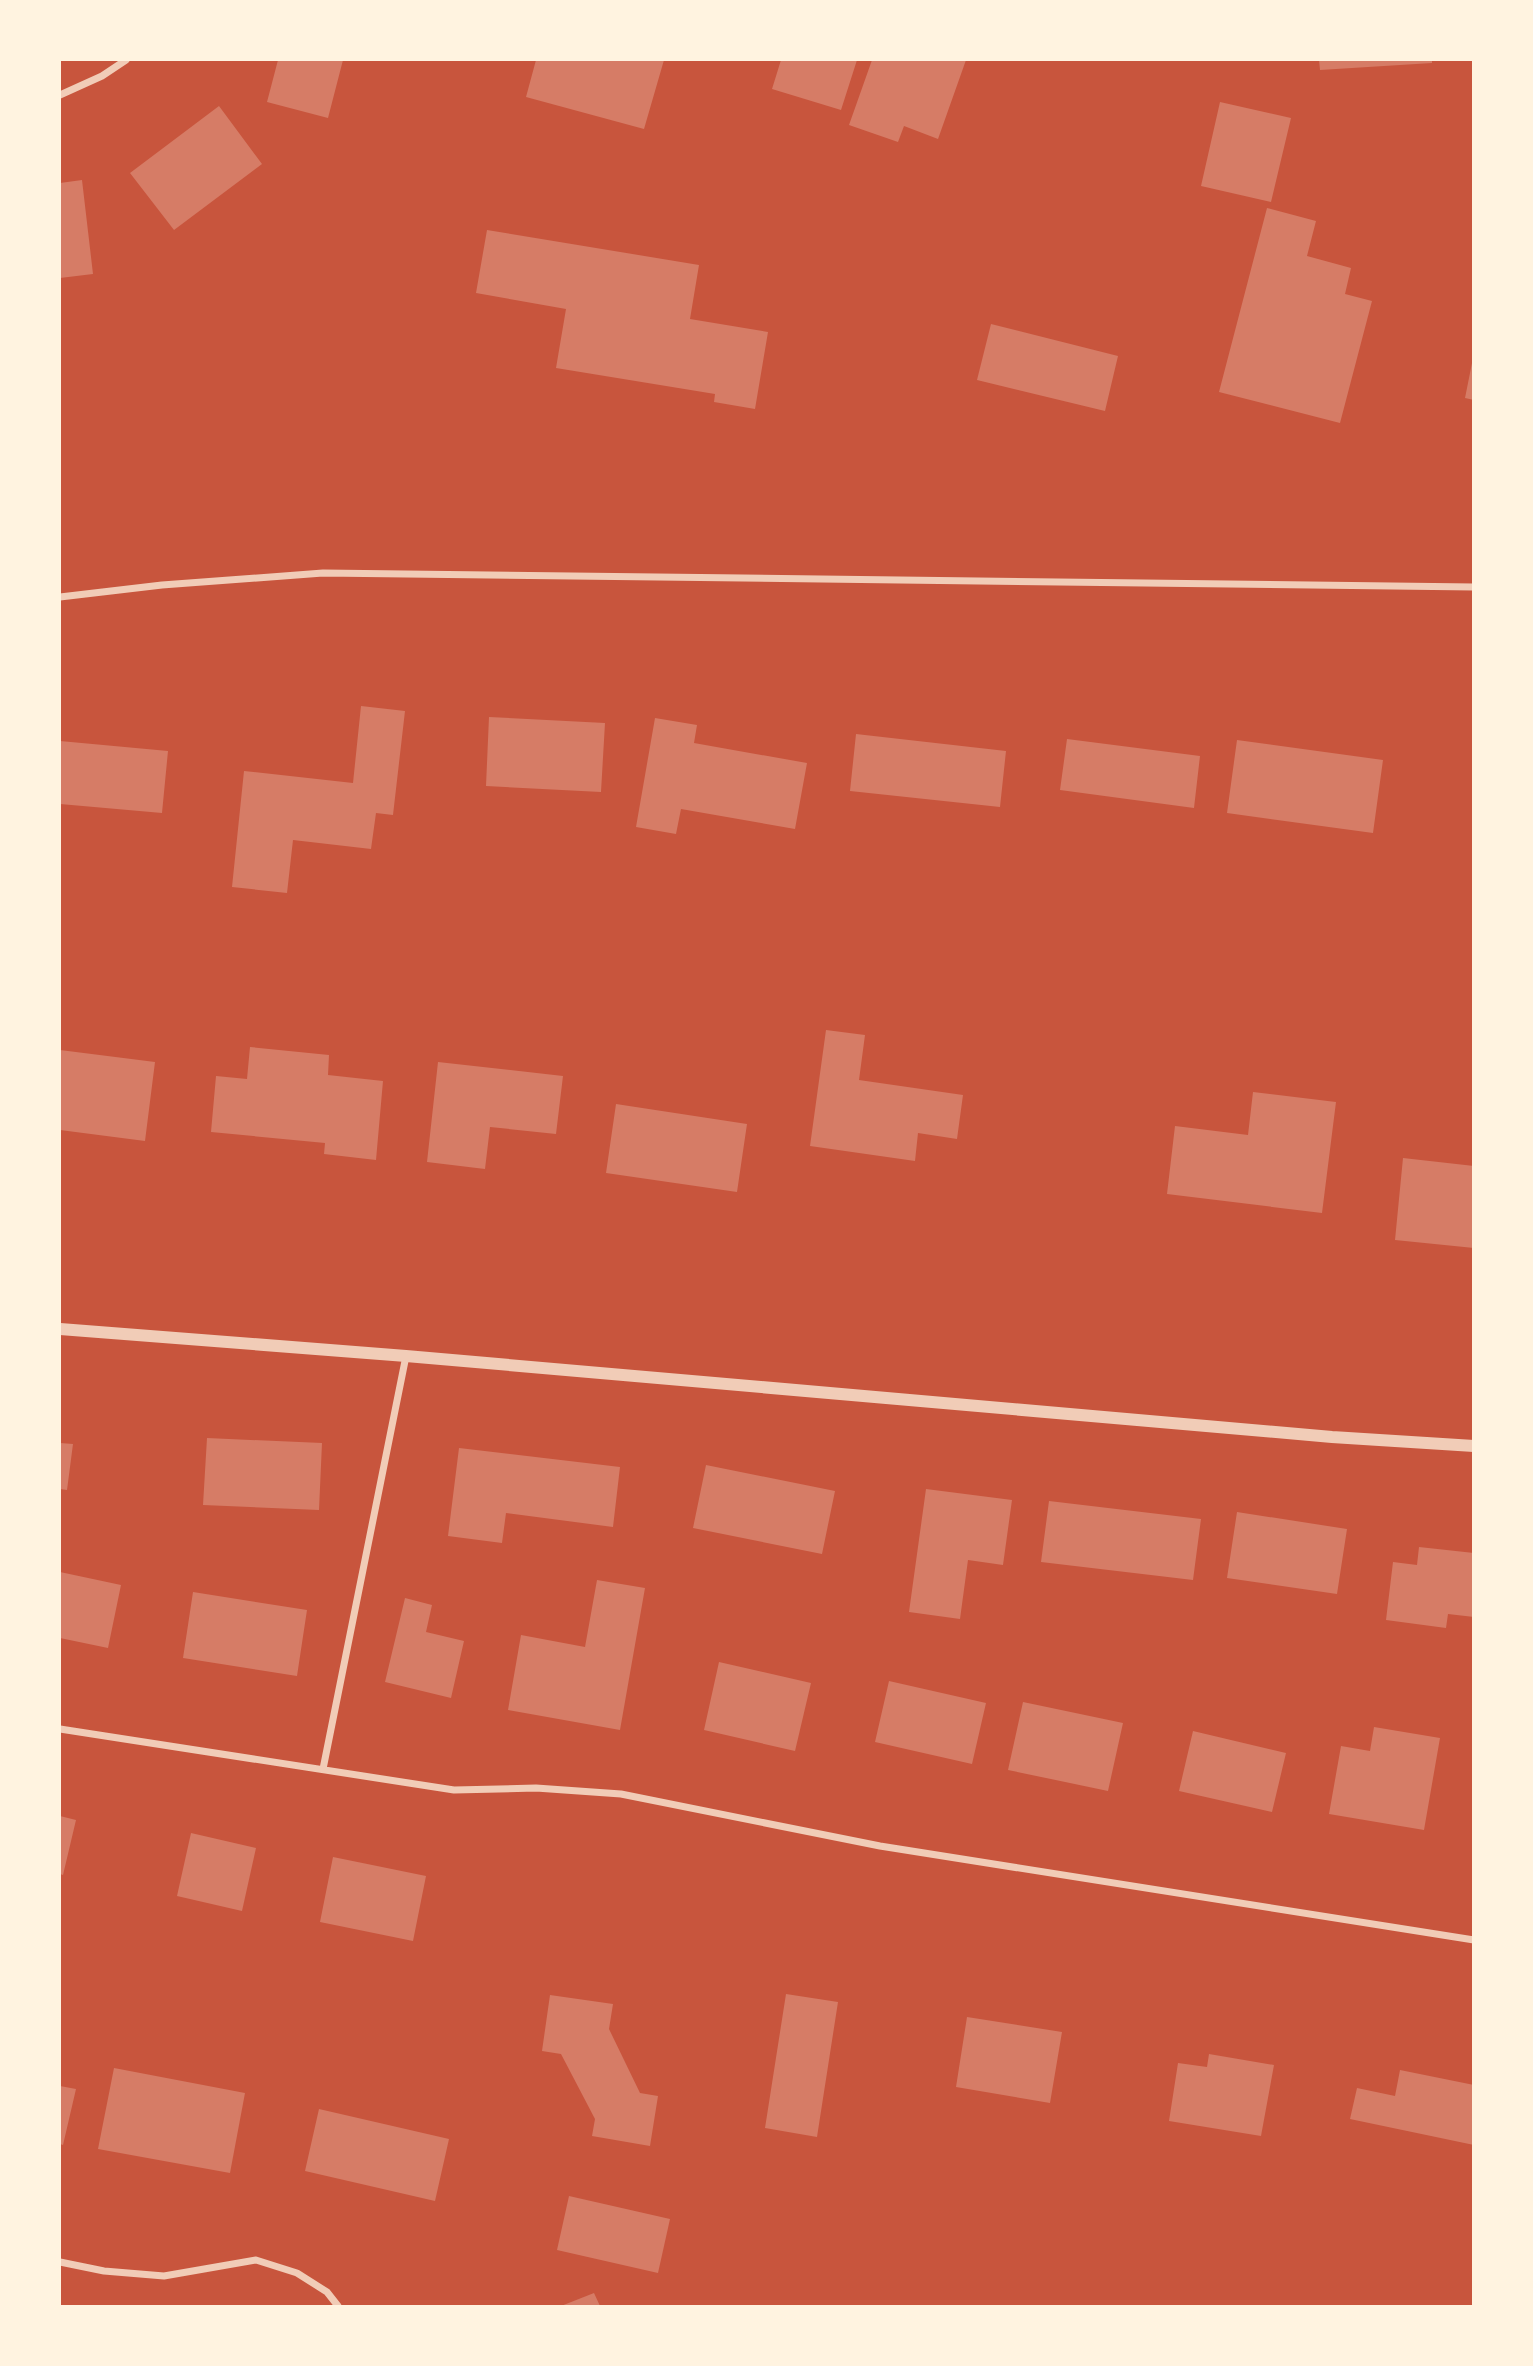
<svg xmlns="http://www.w3.org/2000/svg" width="1533" height="2366" viewBox="0 0 1533 2366" font-family="Mulish,sans-serif">
	<style>
		.building { fill: #d67c66 }
		.lines { fill: none; stroke-linecap: round; stroke-linejoin: round }
		.minor { stroke: #f1ccb7; stroke-width: 7 }
		.tertiary { stroke: #f1ccb7; stroke-width: 12 }
	</style>
	<rect width="100%" height="100%" fill="#c8553d"/>
	<!-- building -->
	<path class="building" d="M 278,60 L 343,60 L 328,118 L 267,102 Z
		M 536,60 L 664,60 L 644,129 L 526,97 Z
		M 781,60 L 857,60 L 841,110 L 772,89 Z
		M 872,60 L 966,60 L 938,139 L 904,126 L 898,142 L 849,125 Z
		M 1319,60 L 1432,60 L 1432,63 L 1320,70 Z
		M 1220,102 L 1291,118 L 1271,202 L 1201,186 Z
		M 219,106 L 262,164 L 174,230 L 130,173 Z
		M 82,180 L 93,274 L 60,278 L 60,183 Z
		M 1267,208 L 1316,221 L 1307,256 L 1351,268 L 1345,294 L 1372,301 L 1340,423 L 1219,392 Z
		M 487,230 L 699,265 L 690,319 L 768,332 L 755,409 L 714,402 L 715,394 L 556,368 L 566,309 L 476,293 Z
		M 991,324 L 1118,356 L 1105,411 L 977,380 Z
		M 1472,363 L 1474,363 L 1474,400 L 1465,398 Z
		M 361,706 L 405,711 L 393,815 L 376,813 L 371,849 L 293,840 L 287,893 L 232,887 L 244,771 L 353,783 Z
		M 489,717 L 605,723 L 601,792 L 486,786 Z
		M 655,718 L 697,725 L 694,743 L 807,763 L 795,829 L 681,809 L 676,834 L 636,827 Z
		M 856,734 L 1006,751 L 1000,807 L 850,791 Z
		M 1067,739 L 1200,756 L 1194,808 L 1060,790 Z
		M 1237,740 L 1383,760 L 1373,833 L 1227,813 Z
		M 60,741 L 168,751 L 162,813 L 60,804 Z
		M 826,1030 L 865,1035 L 859,1080 L 963,1095 L 957,1139 L 918,1133 L 915,1161 L 810,1146 Z
		M 250,1047 L 329,1055 L 328,1075 L 383,1081 L 376,1160 L 324,1154 L 325,1143 L 211,1132 L 216,1076 L 247,1079 Z
		M 60,1050 L 155,1062 L 145,1141 L 60,1130 Z
		M 438,1062 L 563,1076 L 556,1134 L 490,1127 L 485,1169 L 427,1162 Z
		M 1253,1092 L 1336,1102 L 1322,1213 L 1167,1194 L 1175,1126 L 1248,1135 Z
		M 616,1104 L 747,1124 L 737,1192 L 606,1173 Z
		M 1403,1158 L 1474,1166 L 1474,1248 L 1395,1240 Z
		M 207,1438 L 322,1443 L 319,1510 L 203,1505 Z
		M 60,1443 L 73,1444 L 67,1490 L 60,1489 Z
		M 459,1448 L 620,1467 L 613,1527 L 506,1513 L 502,1543 L 448,1536 Z
		M 706,1465 L 835,1491 L 822,1554 L 693,1528 Z
		M 926,1489 L 1012,1500 L 1003,1565 L 968,1560 L 960,1619 L 909,1612 Z
		M 1049,1501 L 1201,1519 L 1193,1580 L 1041,1562 Z
		M 1237,1512 L 1347,1529 L 1337,1594 L 1227,1578 Z
		M 1419,1547 L 1474,1553 L 1474,1617 L 1448,1614 L 1446,1628 L 1386,1620 L 1393,1562 L 1417,1565 Z
		M 60,1572 L 121,1585 L 108,1648 L 60,1638 Z
		M 597,1580 L 645,1588 L 620,1730 L 508,1710 L 521,1635 L 585,1647 Z
		M 193,1592 L 307,1610 L 297,1676 L 183,1658 Z
		M 405,1598 L 432,1605 L 426,1632 L 464,1641 L 451,1698 L 385,1682 Z
		M 719,1662 L 811,1683 L 795,1751 L 704,1730 Z
		M 889,1681 L 986,1703 L 972,1764 L 875,1742 Z
		M 1023,1702 L 1123,1723 L 1108,1791 L 1008,1770 Z
		M 1374,1727 L 1440,1738 L 1424,1830 L 1329,1814 L 1341,1746 L 1370,1751 Z
		M 1193,1731 L 1286,1753 L 1272,1812 L 1179,1791 Z
		M 60,1816 L 76,1820 L 63,1875 L 60,1874 Z
		M 191,1833 L 256,1848 L 242,1911 L 177,1896 Z
		M 333,1857 L 426,1876 L 413,1941 L 320,1922 Z
		M 786,1994 L 838,2002 L 817,2137 L 765,2128 Z
		M 550,1995 L 613,2004 L 609,2029 L 640,2093 L 658,2096 L 650,2146 L 592,2136 L 595,2119 L 561,2054 L 542,2051 Z
		M 967,2017 L 1062,2032 L 1050,2103 L 956,2087 Z
		M 1209,2054 L 1274,2065 L 1261,2136 L 1169,2121 L 1178,2063 L 1207,2067 Z
		M 114,2068 L 245,2093 L 230,2173 L 98,2149 Z
		M 1400,2070 L 1474,2085 L 1474,2145 L 1350,2119 L 1357,2088 L 1395,2096 Z
		M 60,2086 L 76,2089 L 63,2145 L 60,2144 Z
		M 319,2109 L 449,2139 L 435,2201 L 305,2171 Z
		M 569,2196 L 670,2219 L 658,2273 L 557,2250 Z
		M 594,2293 L 600,2306 L 561,2306 Z"/>
	<g class="lines">
		<!-- minor -->
		<path class="minor" d="M 60,95 L 102,76 L 126,60
			M 60,597 L 162,585 L 323,573 L 1474,587
			M 60,1729 L 454,1790 L 536,1788 L 621,1794 L 880,1846 L 1474,1940
			M 323,1769 L 406,1356
			M 60,2262 L 104,2271 L 164,2276 L 256,2260 L 297,2273 L 327,2292 L 338,2306"/>
		<!-- tertiary -->
		<path class="tertiary" d="M 60,1329 L 406,1356 L 1332,1437 L 1474,1446"/>
	</g>
	<!-- border -->
	<rect width="1533" height="2366" fill="none" stroke="#fff3e0" stroke-width="122"/>
</svg>
